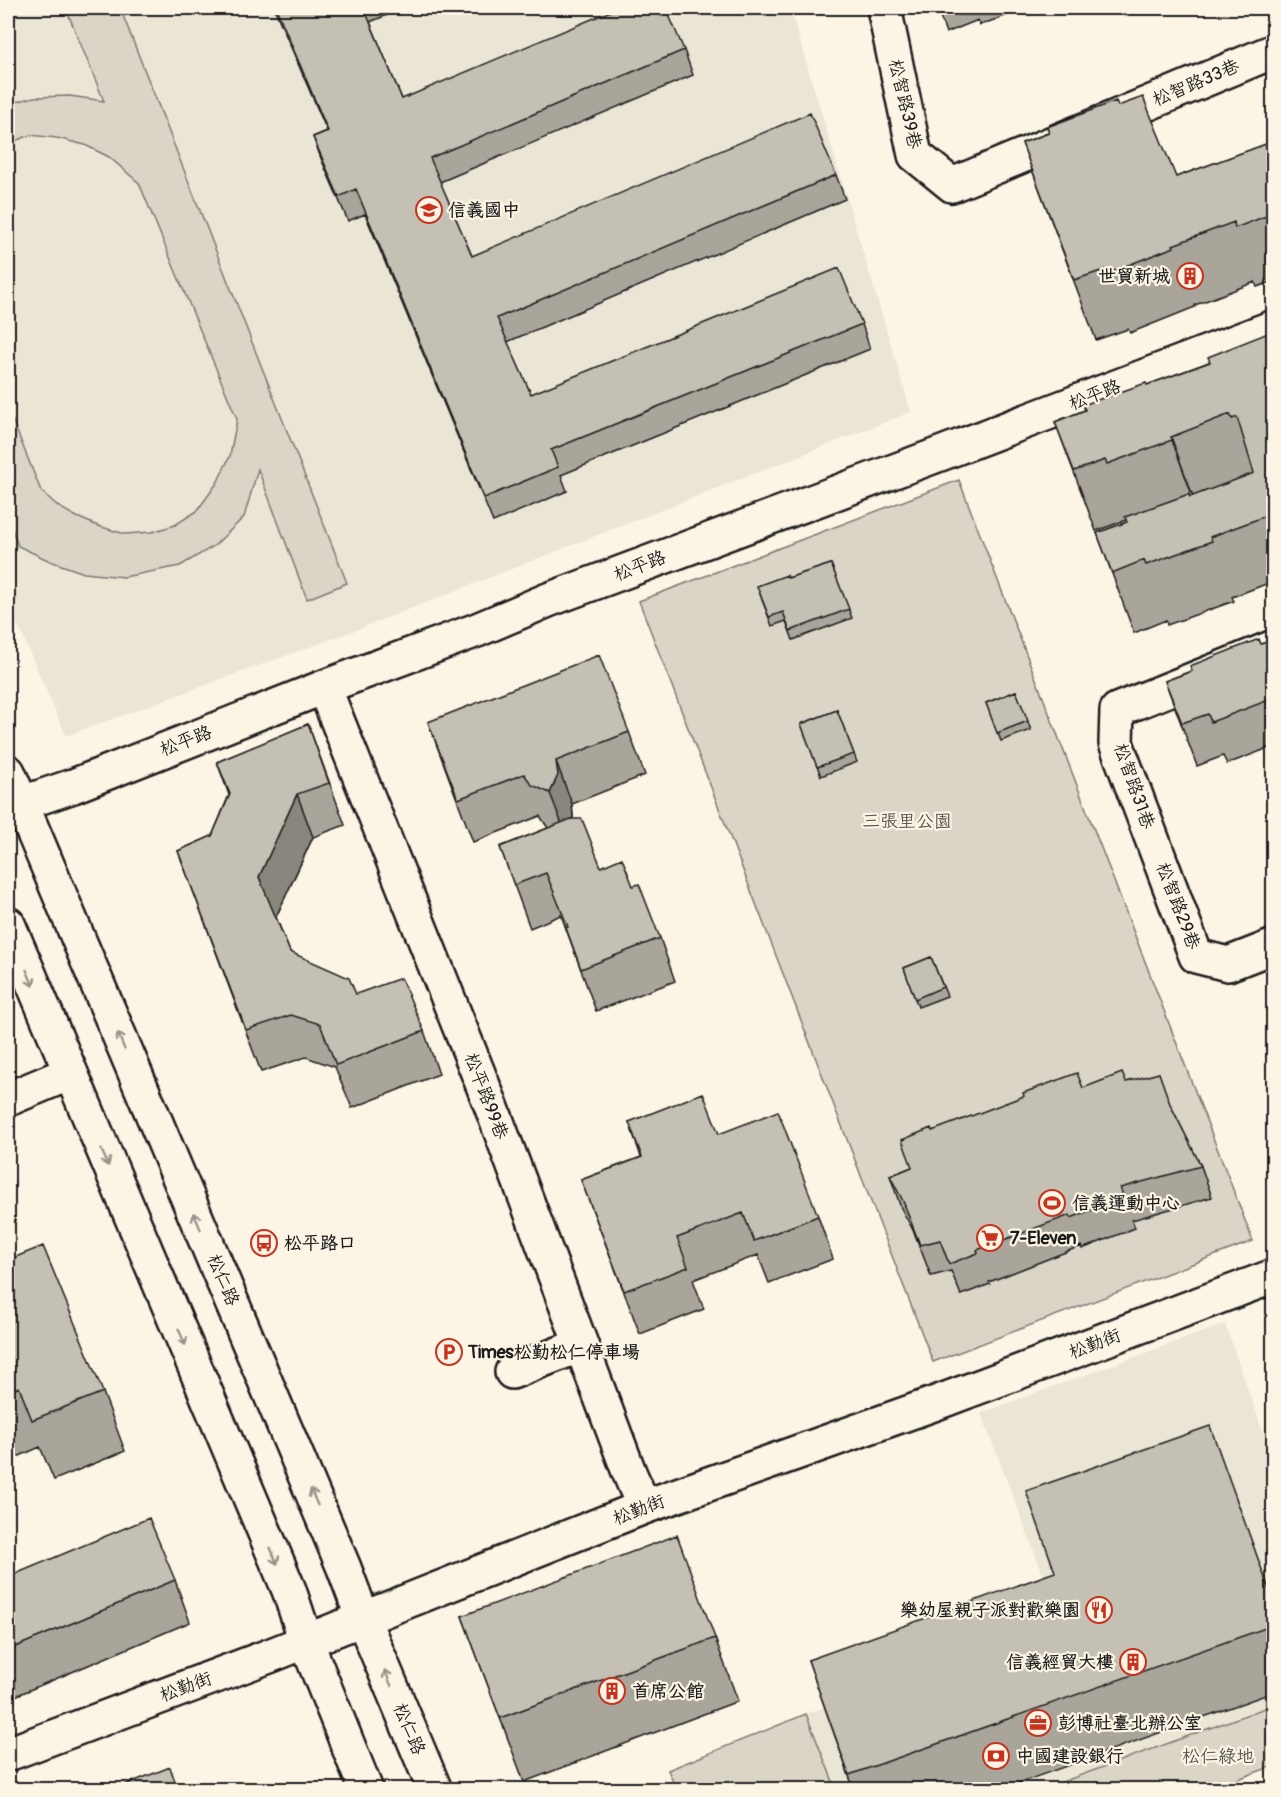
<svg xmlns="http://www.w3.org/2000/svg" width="1281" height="1797" viewBox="0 0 1281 1797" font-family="Pangolin,'LXGW WenKai TC',sans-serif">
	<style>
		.built { fill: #ebe5d6 }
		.green { fill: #dbd5c8; stroke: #7c7872; stroke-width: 1.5 }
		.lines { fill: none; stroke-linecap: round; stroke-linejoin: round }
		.minor-casing { stroke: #1c1c1c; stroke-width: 38 }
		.minor { stroke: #fcf5e5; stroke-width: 33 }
		.wall { fill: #a9a59a; stroke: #1c1c1c; stroke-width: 1.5 }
		.shaded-wall { fill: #89867d; stroke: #1c1c1c; stroke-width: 1.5 }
		.building { fill: #c4c0b3; stroke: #1c1c1c; stroke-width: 1.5 }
		.oneway { stroke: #97938b }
		.labels { text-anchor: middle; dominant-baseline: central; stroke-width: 4.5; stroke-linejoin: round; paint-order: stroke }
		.street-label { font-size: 18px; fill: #1c1c1c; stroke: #fcf5e5 }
		.poi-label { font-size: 18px; font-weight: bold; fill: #1c1c1c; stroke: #fcf5e5; text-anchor: start }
		.park-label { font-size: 18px; fill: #555450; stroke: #fcf5e5 }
	</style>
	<rect width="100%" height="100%" fill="#fcf5e5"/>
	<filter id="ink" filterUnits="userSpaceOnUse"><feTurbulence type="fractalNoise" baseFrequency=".0167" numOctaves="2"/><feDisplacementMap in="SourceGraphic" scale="12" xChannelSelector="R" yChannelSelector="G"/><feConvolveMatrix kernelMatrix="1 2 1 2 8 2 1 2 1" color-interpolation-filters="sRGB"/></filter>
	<g filter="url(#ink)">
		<!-- built -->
		<path class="built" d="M 8,8 L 790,8 L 911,412 L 351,632 L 66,736 L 8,602 Z
			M 1225,1324 L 1273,1461 L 1273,1705 L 1043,1790 L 836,1789 L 806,1714 L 1059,1616 L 981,1413 Z"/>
		<!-- green -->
		<path class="green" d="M 77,8 L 120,8 L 347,583 L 307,599 L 258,469 L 244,517 L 214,546 L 180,566 L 124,577 L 84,573 L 50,561 L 18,546 L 8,518 L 8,409 L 41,491 L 59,507 L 77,517 L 98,526 L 125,534 L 152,532 L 175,525 L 197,511 L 217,483 L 230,456 L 237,419 L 139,183 L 109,157 L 85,145 L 57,138 L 30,135 L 8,144 L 8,104 L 34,97 L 70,96 L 104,101 L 67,11 Z
			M 959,480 L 1253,1241 L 933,1362 L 639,601 Z
			M 1273,1705 L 1273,1766 L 1211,1789 L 1043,1789 Z
			M 806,1714 L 836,1789 L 676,1789 L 668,1770 Z"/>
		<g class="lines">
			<defs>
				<path id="minor" d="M 884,8 L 915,155 L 952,185 L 1274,51
					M 1274,647 L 1117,710 L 1116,743 L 1196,956 L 1228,964 L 1274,946
					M 324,687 L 490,1103 L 629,1472 L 644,1507
					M 8,772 L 344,1568 L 363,1619 L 435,1790
					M 8,808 L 73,786 L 324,687 L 477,630 L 548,600 L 940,454 L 1274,327
					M 8,924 L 289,1590 L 306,1641 L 366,1790
					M 8,1099 L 70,1073
					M 512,1372 L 581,1345
					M 8,1754 L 269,1656 L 644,1507 L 936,1403 L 1274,1276"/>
			</defs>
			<!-- minor casing -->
			<use href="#minor" class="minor-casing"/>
			<!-- minor -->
			<use href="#minor" class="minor"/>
		</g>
		<!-- wall -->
		<path class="wall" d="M 274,8 L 404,8 L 370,22 L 402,99 L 684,50 L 693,75 L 440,182 L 472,256 L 836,175 L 845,199 L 507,342 L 531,394 L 862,324 L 870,349 L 561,475 L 567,491 L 493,522 L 365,214 L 348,221 L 322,161 L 313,137 L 327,131 Z
			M 937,8 L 1028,8 L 980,25 L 978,20 L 946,33 Z
			M 1118,106 L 1176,177 L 1274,141 L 1274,281 L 1257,287 L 1255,282 L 1195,305 L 1195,307 L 1130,333 L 1128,329 L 1096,340 L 1022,143 Z
			M 1274,332 L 1274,581 L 1232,597 L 1234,601 L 1167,625 L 1166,620 L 1134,633 L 1097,533 L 1127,522 L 1126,520 L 1096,531 L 1055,422 L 1147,385 L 1209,362 Z
			M 831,564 L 852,618 L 793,640 L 786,621 L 772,626 L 757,586 L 788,578 Z
			M 1274,639 L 1274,746 L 1227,764 L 1223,756 L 1197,766 L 1165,681 Z
			M 1016,691 L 1031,730 L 1001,741 L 986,703 Z
			M 837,710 L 857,762 L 821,776 L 801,724 Z
			M 428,722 L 629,732 L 645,775 L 572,804 L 573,817 L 572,819 L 601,867 L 633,886 L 660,938 L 675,981 L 596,1011 L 561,915 L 530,928 L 500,847 L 548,828 L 540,816 L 473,842 Z
			M 308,724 L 345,825 L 313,837 L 276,917 L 290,952 L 356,994 L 424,1031 L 439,1074 L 352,1108 L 335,1067 L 306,1057 L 261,1072 L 178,851 L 212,836 L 229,795 L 217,762 Z
			M 931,957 L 947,996 L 918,1007 L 904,968 Z
			M 1126,1082 L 1170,1104 L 1201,1166 L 1212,1197 L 1132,1220 L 1135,1228 L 1082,1249 L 1081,1246 L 989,1282 L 990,1284 L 961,1295 L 951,1271 L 931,1276 L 914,1232 L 901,1208 L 890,1176 L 912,1167 L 932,1131 L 1083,1088 Z
			M 629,1122 L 719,1134 L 818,1216 L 833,1259 L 769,1283 L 758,1255 L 693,1280 L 704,1309 L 640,1334 L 581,1180 L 641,1157 Z
			M 8,1260 L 103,1392 L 125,1451 L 54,1480 L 40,1447 L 8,1461 Z
			M 8,1577 L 175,1580 L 190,1622 L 8,1699 Z
			M 1274,1601 L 1274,1692 L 999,1790 L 854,1790 L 808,1660 Z
			M 462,1616 L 715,1638 L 738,1701 L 524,1782 Z"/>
		<!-- shaded-wall -->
		<path class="shaded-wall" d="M 1171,437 L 1193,496 L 1194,500 L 1172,440 Z
			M 556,761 L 572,804 L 573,817 L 566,835 L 550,793 Z
			M 297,794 L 313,837 L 275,919 L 259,877 Z"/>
		<!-- building -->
		<path class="building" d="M 276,8 L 364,8 L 402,99 L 618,8 L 666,8 L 684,50 L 430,158 L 472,256 L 810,113 L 836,175 L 497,318 L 531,394 L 839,268 L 862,324 L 551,450 L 558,467 L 484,498 L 356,189 L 339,197 L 313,137 L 328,131 Z
			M 1143,97 L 1176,177 L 1274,141 L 1274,213 L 1235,228 L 1234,222 L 1173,245 L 1174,247 L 1108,273 L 1107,269 L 1074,280 L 1022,143 L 1049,133 L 1047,127 L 1116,101 L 1118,106 Z
			M 1273,331 L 1274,519 L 1273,519 L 1271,514 L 1210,537 L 1212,541 L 1146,565 L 1144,560 L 1112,573 L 1097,533 L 1127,522 L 1125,517 L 1189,494 L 1190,497 L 1254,473 L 1237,417 L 1232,419 L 1230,414 L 1171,437 L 1172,440 L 1107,464 L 1105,460 L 1074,471 L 1055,422 L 1085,410 L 1083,405 L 1146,383 L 1147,385 L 1210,362 L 1208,357 Z
			M 831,564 L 849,609 L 790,631 L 783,612 L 769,617 L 757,586 L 787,575 L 788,578 Z
			M 1259,639 L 1261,644 L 1274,639 L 1274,698 L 1211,722 L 1208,714 L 1182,723 L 1165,681 L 1192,671 L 1190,666 Z
			M 599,655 L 629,732 L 556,761 L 558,775 L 550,793 L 532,785 L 524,774 L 458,799 L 428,722 Z
			M 1016,691 L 1028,721 L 997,733 L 986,703 Z
			M 837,710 L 854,754 L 817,767 L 801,724 Z
			M 308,724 L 329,783 L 297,794 L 259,877 L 290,952 L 349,978 L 356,994 L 401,978 L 424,1031 L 336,1065 L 320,1024 L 291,1015 L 246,1030 L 178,851 L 212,836 L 230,794 L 217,762 Z
			M 571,819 L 582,819 L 601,867 L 622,858 L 633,886 L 639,884 L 660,938 L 581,969 L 566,928 L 568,927 L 546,873 L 514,885 L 500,847 Z
			M 931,957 L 943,987 L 915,999 L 904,968 Z
			M 1077,1073 L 1083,1088 L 1122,1073 L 1126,1082 L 1159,1073 L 1170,1104 L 1201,1166 L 1120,1188 L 1124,1197 L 1071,1218 L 1070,1215 L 977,1250 L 978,1253 L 949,1264 L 940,1240 L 920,1245 L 903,1201 L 890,1176 L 912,1167 L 902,1140 L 931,1128 L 932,1131 L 1024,1096 L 1023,1093 Z
			M 703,1093 L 719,1134 L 778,1111 L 818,1216 L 754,1241 L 743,1213 L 677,1238 L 688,1267 L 624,1291 L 581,1180 L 642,1157 L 629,1122 Z
			M 43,1246 L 103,1392 L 32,1420 L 19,1387 L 8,1392 L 8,1260 Z
			M 1210,1426 L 1274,1603 L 1274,1625 L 849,1775 L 808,1660 L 1055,1572 L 1026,1491 Z
			M 149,1518 L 175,1580 L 8,1650 L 8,1577 Z
			M 677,1535 L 715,1638 L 500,1718 L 462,1616 Z
			M 170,1767 L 178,1790 L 112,1790 Z"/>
		<!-- one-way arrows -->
		<defs><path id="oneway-shaft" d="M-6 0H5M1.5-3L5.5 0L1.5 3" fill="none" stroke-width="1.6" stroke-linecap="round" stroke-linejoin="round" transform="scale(1.5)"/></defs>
		<g class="oneway">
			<use href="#oneway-shaft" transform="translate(30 978) rotate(67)"/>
			<use href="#oneway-shaft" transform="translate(121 1041) rotate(-113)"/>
			<use href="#oneway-shaft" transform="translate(105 1158) rotate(67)"/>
			<use href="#oneway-shaft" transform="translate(197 1221) rotate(-113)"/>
			<use href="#oneway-shaft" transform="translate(182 1337) rotate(67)"/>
			<use href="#oneway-shaft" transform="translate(314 1497) rotate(-113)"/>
			<use href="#oneway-shaft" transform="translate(274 1556) rotate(67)"/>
			<use href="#oneway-shaft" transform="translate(388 1678) rotate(-113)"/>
		</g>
	</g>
	<!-- icons -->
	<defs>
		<symbol id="school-ring" viewBox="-11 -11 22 22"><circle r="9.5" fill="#fcf5e5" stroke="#c8321e" stroke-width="1.5"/><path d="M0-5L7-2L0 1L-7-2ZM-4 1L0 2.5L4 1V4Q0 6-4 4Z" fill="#c8321e"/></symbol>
		<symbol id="building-ring" viewBox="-11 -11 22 22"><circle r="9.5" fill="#fcf5e5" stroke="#c8321e" stroke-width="1.5"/><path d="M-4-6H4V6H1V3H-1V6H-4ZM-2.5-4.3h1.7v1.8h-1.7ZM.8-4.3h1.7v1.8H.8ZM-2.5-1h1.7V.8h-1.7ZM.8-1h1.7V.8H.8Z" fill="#c8321e"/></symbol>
		<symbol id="stadium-ring" viewBox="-11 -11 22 22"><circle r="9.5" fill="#fcf5e5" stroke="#c8321e" stroke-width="1.5"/><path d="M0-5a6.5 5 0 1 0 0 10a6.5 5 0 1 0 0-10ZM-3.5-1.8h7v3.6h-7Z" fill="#c8321e"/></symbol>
		<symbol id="supermarket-ring" viewBox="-11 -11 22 22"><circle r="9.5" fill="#fcf5e5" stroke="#c8321e" stroke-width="1.5"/><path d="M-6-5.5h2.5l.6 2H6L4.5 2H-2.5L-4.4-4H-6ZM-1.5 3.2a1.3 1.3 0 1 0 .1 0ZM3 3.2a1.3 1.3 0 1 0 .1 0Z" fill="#c8321e"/></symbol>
		<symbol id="bus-ring" viewBox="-11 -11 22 22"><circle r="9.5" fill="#fcf5e5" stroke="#c8321e" stroke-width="1.5"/><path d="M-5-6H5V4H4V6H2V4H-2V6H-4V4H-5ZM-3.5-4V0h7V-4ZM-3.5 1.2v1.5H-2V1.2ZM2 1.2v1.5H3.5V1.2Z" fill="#c8321e"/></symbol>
		<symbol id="parking-ring" viewBox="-11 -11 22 22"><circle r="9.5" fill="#fcf5e5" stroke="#c8321e" stroke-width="1.5"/><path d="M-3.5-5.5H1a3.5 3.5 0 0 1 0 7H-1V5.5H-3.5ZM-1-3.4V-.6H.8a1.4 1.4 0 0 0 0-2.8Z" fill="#c8321e"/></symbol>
		<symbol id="restaurant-ring" viewBox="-11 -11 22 22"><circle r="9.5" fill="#fcf5e5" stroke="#c8321e" stroke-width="1.5"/><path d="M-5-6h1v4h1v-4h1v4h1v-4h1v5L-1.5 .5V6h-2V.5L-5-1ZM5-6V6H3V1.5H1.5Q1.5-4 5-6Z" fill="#c8321e"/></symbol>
		<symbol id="office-ring" viewBox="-11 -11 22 22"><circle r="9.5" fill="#fcf5e5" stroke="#c8321e" stroke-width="1.5"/><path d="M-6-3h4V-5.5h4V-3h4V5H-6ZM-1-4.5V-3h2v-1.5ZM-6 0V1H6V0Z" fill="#c8321e"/></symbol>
		<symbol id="bank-ring" viewBox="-11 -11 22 22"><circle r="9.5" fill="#fcf5e5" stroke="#c8321e" stroke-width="1.5"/><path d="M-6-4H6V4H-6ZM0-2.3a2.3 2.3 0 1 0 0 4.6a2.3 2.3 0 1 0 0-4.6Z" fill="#c8321e"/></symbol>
	</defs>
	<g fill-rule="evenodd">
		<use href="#school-ring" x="414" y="195" width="30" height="30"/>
		<use href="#building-ring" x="1175" y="261" width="30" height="30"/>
		<use href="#stadium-ring" x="1037" y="1188" width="30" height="30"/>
		<use href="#supermarket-ring" x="975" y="1223" width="30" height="30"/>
		<use href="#bus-ring" x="249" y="1228" width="30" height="30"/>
		<use href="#parking-ring" x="434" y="1337" width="30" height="30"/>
		<use href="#restaurant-ring" x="1084" y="1595" width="30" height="30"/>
		<use href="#building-ring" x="1118" y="1647" width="30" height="30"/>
		<use href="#building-ring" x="597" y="1676" width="30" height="30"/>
		<use href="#office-ring" x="1023" y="1708" width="30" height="30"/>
		<use href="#bank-ring" x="981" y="1741" width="30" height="30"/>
	</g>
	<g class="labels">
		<!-- street labels -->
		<g class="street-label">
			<text transform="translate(1196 83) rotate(-23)">松智路33巷</text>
			<text transform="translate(905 104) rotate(77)">松智路39巷</text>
			<text transform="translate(1095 395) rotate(-21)">松平路</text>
			<text transform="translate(640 566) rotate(-21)">松平路</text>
			<text transform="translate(186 741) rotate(-21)">松平路</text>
			<text transform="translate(1134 786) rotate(71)">松智路31巷</text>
			<text transform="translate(1178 906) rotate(69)">松智路29巷</text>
			<text transform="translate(486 1096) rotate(69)">松平路99巷</text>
			<text transform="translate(223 1280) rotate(67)">松仁路</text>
			<text transform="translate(1095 1344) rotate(-21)">松勤街</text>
			<text transform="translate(639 1510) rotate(-21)">松勤街</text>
			<text transform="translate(186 1687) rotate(-20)">松勤街</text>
			<text transform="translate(409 1729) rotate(67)">松仁路</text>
		</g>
		<!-- poi labels -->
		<g class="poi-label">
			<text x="448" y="210">信義國中</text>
			<text x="1170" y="276" text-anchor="end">世貿新城</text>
			<text x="1072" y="1203">信義運動中心</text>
			<text x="1010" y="1238">7-Eleven</text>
			<text x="284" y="1243">松平路口</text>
			<text x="468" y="1352">Times松勤松仁停車場</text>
			<text x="1080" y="1610" text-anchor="end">樂幼屋親子派對歡樂園</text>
			<text x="1114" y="1662" text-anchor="end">信義經貿大樓</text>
			<text x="632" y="1691">首席公館</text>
			<text x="1058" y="1723">彭博社臺北辦公室</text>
			<text x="1016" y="1756">中國建設銀行</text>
		</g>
		<!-- park labels -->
		<g class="park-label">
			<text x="907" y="821">三張里公園</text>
			<text x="1218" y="1756">松仁綠地</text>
		</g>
	</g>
	<!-- margin -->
	<rect width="1281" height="1797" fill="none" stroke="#fcf5e5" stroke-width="30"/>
	<rect x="15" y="15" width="1251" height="1767" fill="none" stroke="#1c1c1c" stroke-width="2" filter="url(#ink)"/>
</svg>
